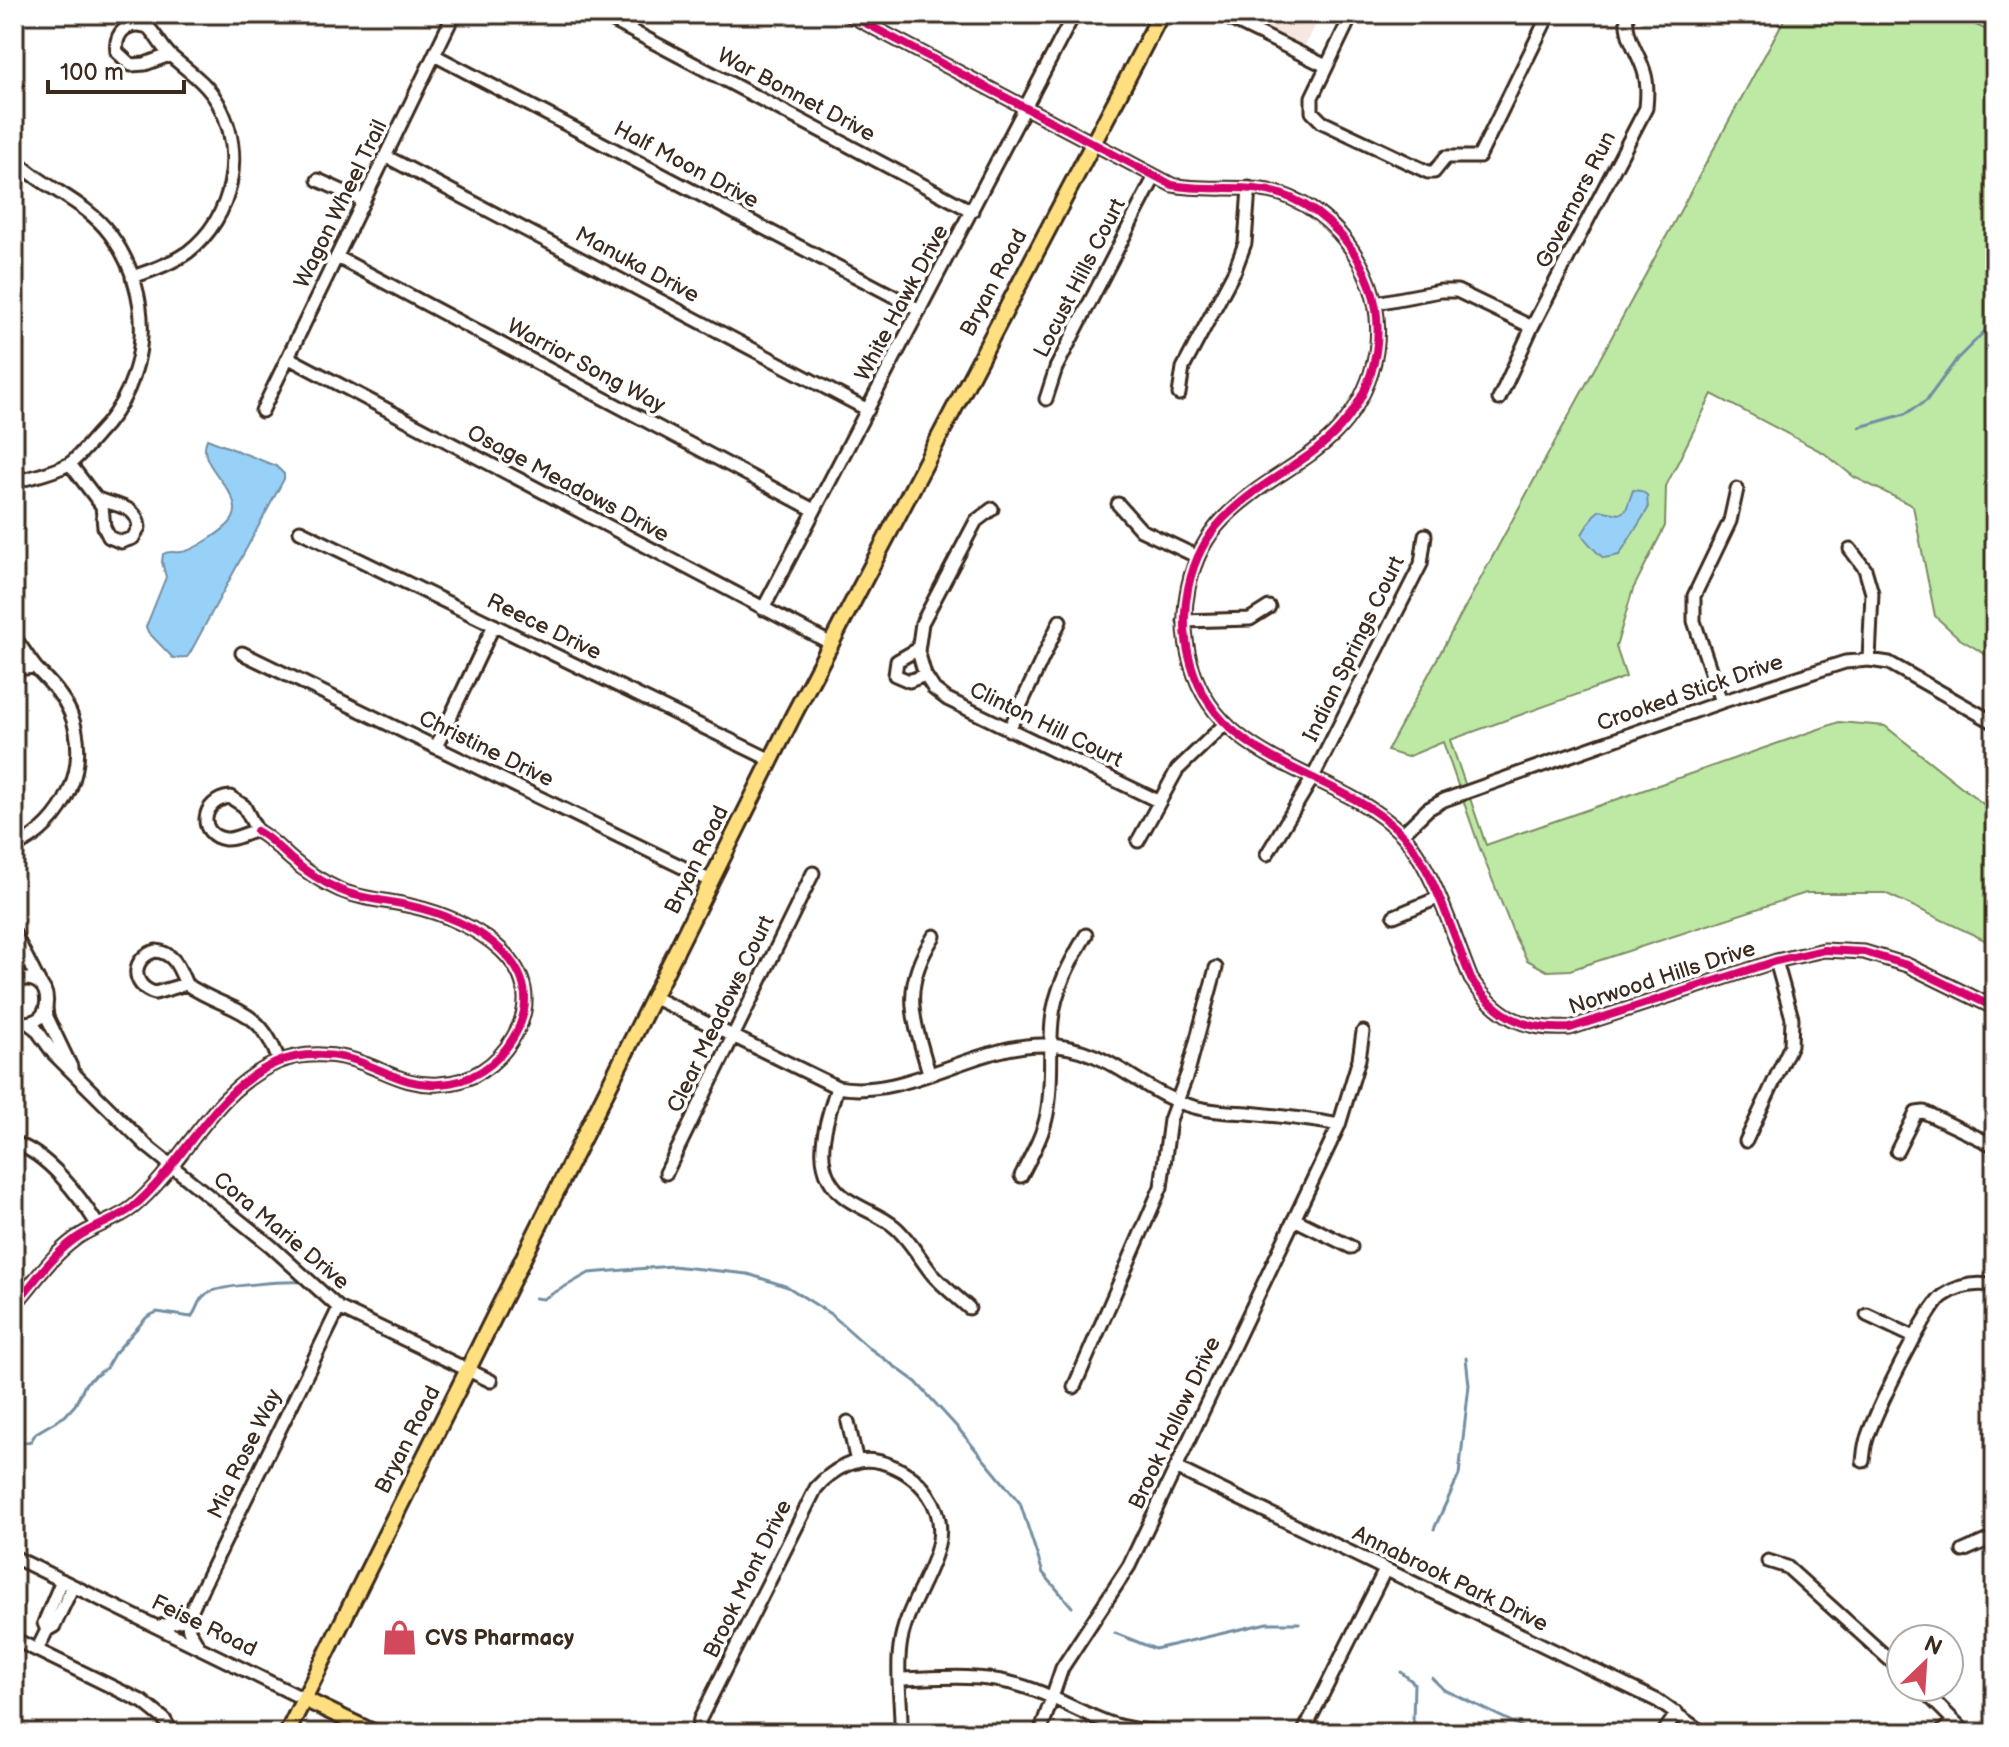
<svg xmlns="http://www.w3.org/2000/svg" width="2009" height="1747" viewBox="0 0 2009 1747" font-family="'Balsamiq Sans',sans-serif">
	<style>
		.built { fill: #f7e7e1 }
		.green { fill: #bde9a5; stroke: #7c8a62; stroke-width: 2 }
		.water { fill: #98d1f8; stroke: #738ea1; stroke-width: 2 }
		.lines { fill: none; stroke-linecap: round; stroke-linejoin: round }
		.stream { stroke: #738ea1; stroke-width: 3 }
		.minor-casing { stroke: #3b2a1e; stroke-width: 17 }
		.major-casing { stroke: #3b2a1e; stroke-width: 20 }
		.minor { stroke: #fff; stroke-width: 11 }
		.major { stroke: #ffdf80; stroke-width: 14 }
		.cycleway-casing { stroke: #fff; stroke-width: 13 }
		.cycleway { stroke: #d6006c; stroke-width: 8 }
		.labels { text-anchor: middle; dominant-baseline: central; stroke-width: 7; stroke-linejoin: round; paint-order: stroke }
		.street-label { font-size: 22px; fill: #3b2a1e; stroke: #fff }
		.poi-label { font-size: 22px; font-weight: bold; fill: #3b2a1e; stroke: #fff; text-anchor: start }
	</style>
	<rect width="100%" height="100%" fill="#fff"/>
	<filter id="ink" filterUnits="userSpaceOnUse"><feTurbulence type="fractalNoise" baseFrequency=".0125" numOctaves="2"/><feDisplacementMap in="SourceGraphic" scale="16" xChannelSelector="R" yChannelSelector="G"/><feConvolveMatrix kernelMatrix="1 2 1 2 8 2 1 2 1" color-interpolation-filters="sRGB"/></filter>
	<g filter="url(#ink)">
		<!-- built -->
		<path class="built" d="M 1238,14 L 1321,14 L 1304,48 Z"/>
		<!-- green -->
		<path class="green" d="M 1787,14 L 1953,14 L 1995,34 L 1995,660 L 1960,639 L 1935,616 L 1913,506 L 1854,477 L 1824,453 L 1712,394 L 1666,486 L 1665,526 L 1633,589 L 1616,647 L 1626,677 L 1450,740 L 1486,845 L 1839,722 L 1885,726 L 1992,811 L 1995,811 L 1995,945 L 1885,893 L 1806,893 L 1570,970 L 1547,971 L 1527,960 L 1515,937 L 1479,846 L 1443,742 L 1407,757 L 1387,751 Z"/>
		<!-- water -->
		<path class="water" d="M 207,439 L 276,466 L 284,474 L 284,479 L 190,653 L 187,657 L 173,658 L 148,632 L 146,627 L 166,577 L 162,562 L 163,554 C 170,550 173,553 181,552 C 193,551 228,529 233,518 C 246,492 194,467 207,439 Z
			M 1633,490 L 1641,491 L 1647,495 L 1648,509 L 1619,555 L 1604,558 C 1600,556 1584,539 1582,534 L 1594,515 L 1600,510 L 1619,514 L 1626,510 Z"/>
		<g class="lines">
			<!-- stream -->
			<path class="stream" d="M 1860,427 L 1905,414 L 1926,401 L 1957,359 L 1995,321
				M 535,1298 L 543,1299 L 589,1273 L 672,1266 L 748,1274 L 788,1287 L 832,1315 L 868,1347 L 916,1382 L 957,1427 L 1020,1503 L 1043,1573 L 1072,1607
				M 14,1445 L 31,1441 L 36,1433 L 65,1416 L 75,1405 L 86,1383 L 106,1368 L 114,1354 L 147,1317 L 157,1312 L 191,1317 C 198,1309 197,1299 208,1293 C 221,1285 286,1281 302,1282
				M 1434,1529 L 1459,1475 L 1469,1385 L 1466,1358
				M 1115,1633 L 1155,1649 L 1267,1623 L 1299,1623
				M 1401,1672 L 1414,1683 L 1413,1721 L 1417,1726 L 1442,1733
				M 1432,1678 L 1443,1689 L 1535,1733"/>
			<defs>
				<path id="minor" d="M 600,14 L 972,211
					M 848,14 L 1172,185 C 1212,193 1253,181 1291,198 C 1328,214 1356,247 1370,285 C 1380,313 1380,345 1371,373 C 1344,456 1278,463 1224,518 C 1187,556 1177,615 1191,664 C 1220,767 1335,768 1401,833 C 1433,866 1453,935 1471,979 C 1497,1017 1525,1031 1570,1028 L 1776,961 L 1824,950 L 1864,952 L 1907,965 L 1995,1008
					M 1220,14 L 1326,66
					M 1352,14 L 1312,97 L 1312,112 L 1322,122 L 1428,172 L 1434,172 L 1446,157 L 1479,157 L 1549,14
					M 1565,14 L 1582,14
					M 434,55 L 920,310
					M 387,157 L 868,410
					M 14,158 C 42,188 85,200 110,234 C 156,296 151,380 97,435 C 89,444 81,454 72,462 C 61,470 28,479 14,481
					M 318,180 L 364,201
					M 339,258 L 814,510
					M 132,277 C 151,271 171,264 188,252 C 233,217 246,153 218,103 C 206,82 188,71 171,56 C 162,48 157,36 148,27 C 129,20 114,32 117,52 L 131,65 L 145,64 L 169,55
					M 1376,303 L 1440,291 L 1457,291 L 1532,327
					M 289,358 L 830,643
					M 1179,394 L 1183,368 L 1235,270 L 1245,243 L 1249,188
					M 1046,399 L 1056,368 L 1155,176
					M 1499,399 L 1532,327 L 1646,108 C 1647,98 1648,86 1645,75 C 1640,53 1624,39 1627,14
					M 262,411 L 454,14
					M 70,464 L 102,506 L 104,527 L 109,537 L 121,542 L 133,538 L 139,527 C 137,505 115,506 98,499
					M 1118,504 L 1141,530 L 1198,557
					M 992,509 L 976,521 L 922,623 L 918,651 L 925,675 L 934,689 L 947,699 L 1158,801
					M 300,531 L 771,760
					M 1850,549 L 1865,569 L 1872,593 L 1869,660
					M 763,609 L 1074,14
					M 1184,621 L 1250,619 L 1269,607
					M 14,637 C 22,647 28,658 36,668 C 49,682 62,694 70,712 C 92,764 65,825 14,847
					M 918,649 L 897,661 L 895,675 L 909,681 L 925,675
					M 242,653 L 711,881
					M 14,669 L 35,667
					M 1721,702 L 1694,621 L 1694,596 L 1730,521 L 1737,489
					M 1009,730 L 1060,621
					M 436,747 L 494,625
					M 230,797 L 244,806 L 257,831 C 246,832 236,840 225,839 C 197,835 201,800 230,797 Z
					M 1402,834 L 1428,809 L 1444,800 L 1721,702 L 1845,662 L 1869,660 L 1889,663 L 1995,723
					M 1138,841 L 1177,770 L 1224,725
					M 1267,854 L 1312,779 L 1421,564 L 1425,535
					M 1394,916 L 1438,898
					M 14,933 L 40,984
					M 156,951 C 175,953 179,969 186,984 L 155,993 C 130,986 131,957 156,951 Z
					M 14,982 C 57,964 58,1037 14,1020
					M 186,984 C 229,1013 259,1004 279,1061
					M 653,997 L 837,1087 C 906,1100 975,1044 1044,1045 C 1110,1046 1138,1092 1194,1107 C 1212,1112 1230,1112 1248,1113 C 1279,1116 1309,1119 1339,1125
					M 46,1007 L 47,1017 L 71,1067
					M 28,1023 L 36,1029 L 54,1054 L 147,1146 L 271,1246 L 339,1308 L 491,1381
					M 929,1073 C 913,1017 900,989 934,936
					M 837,1087 C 826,1125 807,1171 847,1199 C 863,1210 881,1215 895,1227 C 910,1240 920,1259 933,1275 C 944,1287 957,1297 969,1308
					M 1746,1141 L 1791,1045 L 1792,1018 L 1776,961
					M 14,1143 C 47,1153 79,1195 97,1224
					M 1897,1151 L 1916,1113 L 1924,1112 L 1995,1146
					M 666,1173 L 813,873
					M 1021,1176 C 1031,1156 1043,1136 1047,1114 C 1053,1083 1049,1051 1052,1021 C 1055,989 1070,962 1086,935
					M 1294,1219 L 1351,1247
					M 14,1305 C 34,1283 50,1257 75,1239 C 92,1226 117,1220 133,1207 C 186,1162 211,1091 276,1063 C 303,1051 339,1053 365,1064 C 391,1074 410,1086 439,1084 C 471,1083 497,1065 513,1038 C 557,966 471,919 411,906 C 387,900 363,900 340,890 C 322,882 305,871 290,858 C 279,848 270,838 257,831
					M 1867,1315 L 1914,1337
					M 1074,1387 L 1161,1187 L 1170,1120 L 1188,1072 L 1216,968
					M 848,1422 L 857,1462
					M 1863,1461 C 1864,1455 1864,1448 1866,1442 C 1871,1420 1926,1308 1943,1296 C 1959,1285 1976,1282 1995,1286
					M 1176,1468 L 1658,1701 L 1703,1733
					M 1995,1479 L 1995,1513
					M 1963,1551 L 1995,1537
					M 14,1557 L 304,1699
					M 1768,1561 L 1787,1567 L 1901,1670
					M 157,1627 L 187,1619
					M 47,1630 L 44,1623 L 62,1580
					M 14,1639 L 143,1702 L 164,1719 L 172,1733
					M 199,1647 L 189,1630 L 187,1619 L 339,1308
					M 37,1650 L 47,1630 L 54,1626 L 73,1586
					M 899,1679 C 937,1678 975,1674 1011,1683 C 1046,1691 1076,1711 1109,1723 C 1127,1729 1146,1731 1164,1732
					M 1920,1687 L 1966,1733
					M 697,1733 L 700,1719 L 816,1488 C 832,1470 856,1455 881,1462 C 919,1473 949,1507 937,1549 C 928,1581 904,1612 900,1647 C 896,1675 902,1705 901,1733
					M 1040,1733 L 1062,1668 L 1129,1566 L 1339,1125 L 1359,1059 L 1363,1032
					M 1303,1733 L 1385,1570
					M 1663,1733 L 1677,1713
					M 1940,1733 L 1954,1721"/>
				<path id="major" d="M 304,1699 L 375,1733
					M 287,1733 L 793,716 L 1161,14"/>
			</defs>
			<!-- minor casing -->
			<use href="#minor" class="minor-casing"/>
			<!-- major casing -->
			<use href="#major" class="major-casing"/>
			<!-- minor -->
			<use href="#minor" class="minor"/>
			<!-- major -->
			<use href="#major" class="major"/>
			<defs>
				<path id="cycleway" d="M 848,14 L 1172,185 C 1212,193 1253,181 1291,198 C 1328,214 1356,247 1370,285 C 1380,313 1380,345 1371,373 C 1344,456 1278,463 1224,518 C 1187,556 1177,615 1191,664 C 1220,767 1335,768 1401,833 C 1433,866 1453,935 1471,979 C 1497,1017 1525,1031 1570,1028 L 1776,961 L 1824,950 L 1864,952 L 1907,965 L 1995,1008
					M 14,1305 C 34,1283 50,1257 75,1239 C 92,1226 117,1220 133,1207 C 186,1162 211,1091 276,1063 C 303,1051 339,1053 365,1064 C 391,1074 410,1086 439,1084 C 471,1083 497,1065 513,1038 C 557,966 471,919 411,906 C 387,900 363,900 340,890 C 322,882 305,871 290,858 C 279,848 270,838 257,831"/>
			</defs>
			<!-- cycleway casing -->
			<use href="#cycleway" class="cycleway-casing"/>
			<!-- cycleway -->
			<use href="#cycleway" class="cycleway"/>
		</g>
	</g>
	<!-- icons -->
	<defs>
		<symbol id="shop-bare" viewBox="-9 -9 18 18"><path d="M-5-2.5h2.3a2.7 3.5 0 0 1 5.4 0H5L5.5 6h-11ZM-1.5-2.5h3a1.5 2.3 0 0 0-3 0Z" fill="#d1495b" stroke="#fff" stroke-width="2.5" paint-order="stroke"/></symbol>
	</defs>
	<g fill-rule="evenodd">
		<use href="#shop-bare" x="374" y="1612" width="51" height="51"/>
	</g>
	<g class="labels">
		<!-- street labels -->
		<g class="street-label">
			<text transform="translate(796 95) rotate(28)">War Bonnet Drive</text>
			<text transform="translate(686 165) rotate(28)">Half Moon Drive</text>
			<text transform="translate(1576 200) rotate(-63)">Governors Run</text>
			<text transform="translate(341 204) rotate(-64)">Wagon Wheel Trail</text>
			<text transform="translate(637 265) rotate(28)">Manuka Drive</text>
			<text transform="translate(1080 278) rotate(-63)">Locust Hills Court</text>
			<text transform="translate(994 283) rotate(-62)">Bryan Road</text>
			<text transform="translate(902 303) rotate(-62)">White Hawk Drive</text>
			<text transform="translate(586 366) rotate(28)">Warrior Song Way</text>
			<text transform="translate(568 484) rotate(28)">Osage Meadows Drive</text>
			<text transform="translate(544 627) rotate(26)">Reece Drive</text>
			<text transform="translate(1354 649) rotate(-64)">Indian Springs Court</text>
			<text transform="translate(1690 693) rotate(-19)">Crooked Stick Drive</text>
			<text transform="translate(1046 725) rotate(26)">Clinton Hill Court</text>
			<text transform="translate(486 749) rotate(26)">Christine Drive</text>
			<text transform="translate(697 860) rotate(-64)">Bryan Road</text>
			<text transform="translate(1662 978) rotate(-18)">Norwood Hills Drive</text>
			<text transform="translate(721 1014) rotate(-64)">Clear Meadows Court</text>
			<text transform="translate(281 1231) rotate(40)">Cora Marie Drive</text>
			<text transform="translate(1175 1423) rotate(-65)">Brook Hollow Drive</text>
			<text transform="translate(408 1440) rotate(-63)">Bryan Road</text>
			<text transform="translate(245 1454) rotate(-64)">Mia Rose Way</text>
			<text transform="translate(748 1579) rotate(-64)">Brook Mont Drive</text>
			<text transform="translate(1450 1579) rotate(26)">Annabrook Park Drive</text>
			<text transform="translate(204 1626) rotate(26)">Feise Road</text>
		</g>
		<!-- poi labels -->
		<g class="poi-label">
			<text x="425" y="1638">CVS Pharmacy</text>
		</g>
	</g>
	<!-- margin -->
	<rect width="2009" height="1747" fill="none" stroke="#fff" stroke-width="48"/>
	<rect x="24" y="24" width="1961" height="1699" fill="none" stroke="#3b2a1e" stroke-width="3" filter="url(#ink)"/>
	<!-- north arrow -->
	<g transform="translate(1925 1663) rotate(25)"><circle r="38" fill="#ffffff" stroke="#b1aaa5" stroke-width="2"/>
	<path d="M0-6L14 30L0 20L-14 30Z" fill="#d1495b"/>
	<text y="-12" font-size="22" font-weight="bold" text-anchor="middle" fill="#3b2a1e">N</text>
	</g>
	<!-- scale -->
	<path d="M48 80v12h136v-12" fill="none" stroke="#3b2a1e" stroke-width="4"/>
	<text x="60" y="80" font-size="24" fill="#3b2a1e" stroke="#ffffff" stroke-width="6" paint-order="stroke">100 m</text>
</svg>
